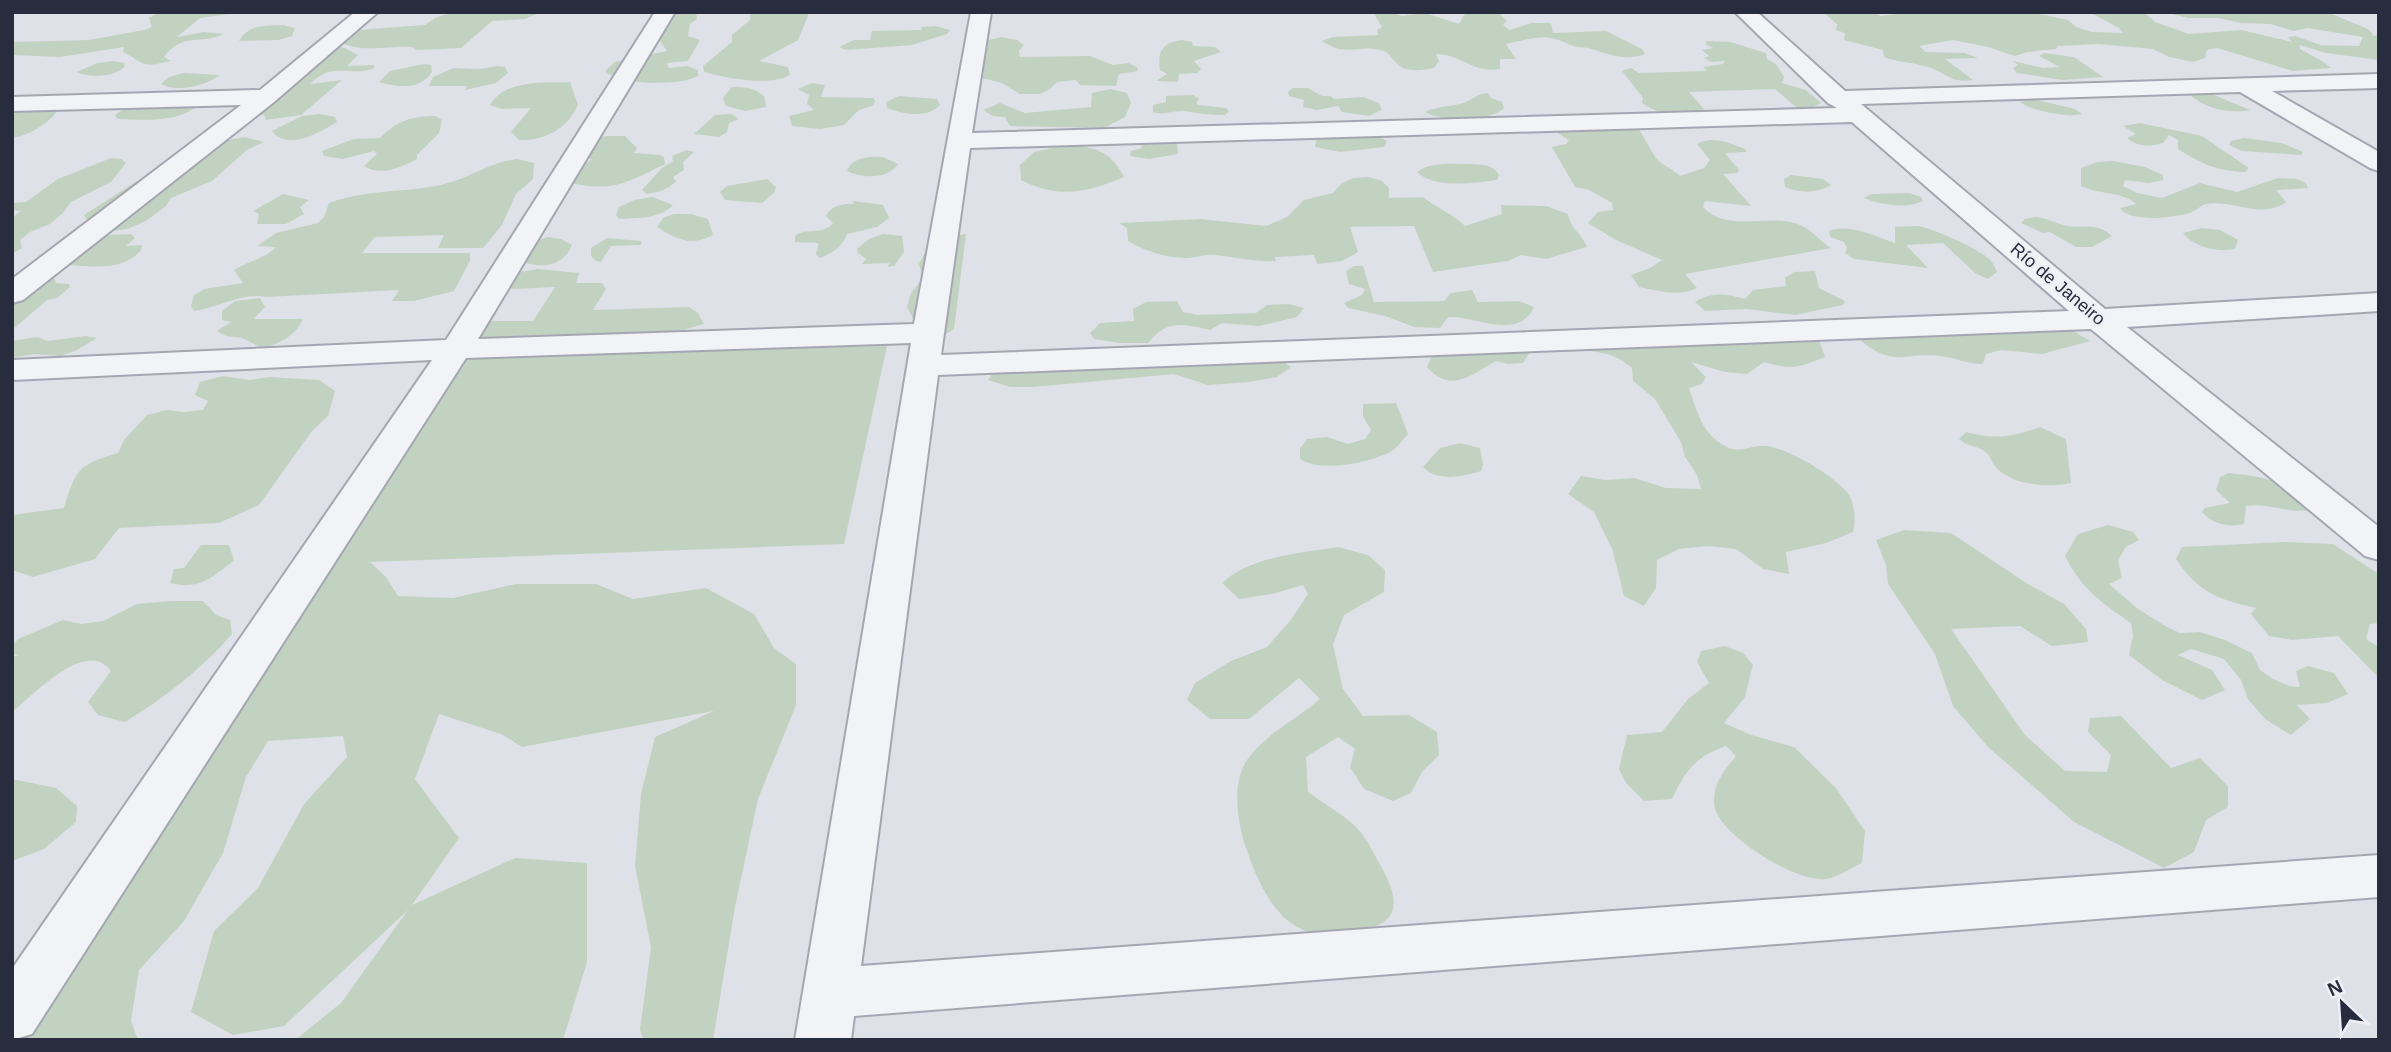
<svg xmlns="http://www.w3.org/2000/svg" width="2391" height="1052" viewBox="0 0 2391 1052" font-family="Helvetica,sans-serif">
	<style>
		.green { fill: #c2d2c0 }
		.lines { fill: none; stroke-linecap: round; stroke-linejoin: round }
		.street-casing { stroke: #a4a7b2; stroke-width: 4 }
		.street { fill: #f2f3f7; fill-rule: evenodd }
		.labels { text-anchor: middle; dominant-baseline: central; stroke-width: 5; stroke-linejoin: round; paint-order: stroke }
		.far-street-label { font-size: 18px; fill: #282c3f; stroke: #eff0f6 }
	</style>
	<rect width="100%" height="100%" fill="#dfe1e8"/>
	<!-- green -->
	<path class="green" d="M 159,12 L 244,12 L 200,18 L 177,37 L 204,32 L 224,34 C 201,45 182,32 164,57 L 171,61 C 140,68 148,65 123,52 L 124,47 L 60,57 L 12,55 L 12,42 L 89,40 L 144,30 L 152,27 L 149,18 Z
		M 452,12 L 539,13 L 525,19 L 492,21 L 461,48 L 416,50 L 412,47 C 391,45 354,55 337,39 L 357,30 L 425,25 L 435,18 Z
		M 661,12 L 696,12 L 697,19 L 690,24 L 688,36 L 700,40 L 688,61 L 667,63 L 669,68 L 687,66 L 698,70 L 698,76 C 680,86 620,86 605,71 L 615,62 L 667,51 L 660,41 L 640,35 L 644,25 Z
		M 750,12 L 807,12 L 808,16 L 798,40 L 759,61 L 788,67 L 790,75 C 768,87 727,78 704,72 L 703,66 L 732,42 L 732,35 L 750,20 Z
		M 1373,12 L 1392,12 L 1402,16 L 1425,13 L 1459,24 L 1465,14 L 1498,12 L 1507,21 L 1503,25 L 1510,30 L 1531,23 L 1551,23 L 1553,33 L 1606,31 L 1642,49 L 1645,54 C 1626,61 1609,55 1592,49 C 1587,47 1581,48 1576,47 C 1567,44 1559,39 1550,38 C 1535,36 1521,41 1506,44 L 1516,59 L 1500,59 L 1500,69 C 1474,74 1461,54 1436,54 L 1439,61 L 1434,68 C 1425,70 1410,72 1401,67 C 1393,62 1391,52 1380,50 C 1356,44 1347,58 1322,41 L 1333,37 L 1378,35 L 1377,30 L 1382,27 Z
		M 1823,12 L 1874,12 L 1880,16 L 1915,12 L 2031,12 L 2068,20 L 2076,27 L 2092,32 L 2123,33 L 2119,28 L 2091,13 L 2144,12 L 2155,22 L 2189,34 L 2241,30 L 2292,42 L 2288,37 L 2295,36 L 2321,45 L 2359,46 L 2363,37 L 2307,28 L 2294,31 L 2270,24 L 2240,23 L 2219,18 L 2188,18 L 2163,12 L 2327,12 L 2368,29 L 2373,34 L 2372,36 L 2379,35 L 2379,60 L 2326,53 L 2300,45 L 2300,49 L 2322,61 L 2331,68 L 2293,71 L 2217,48 L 2207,50 L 2205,58 L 2193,62 L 2169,57 L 2153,49 L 2099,44 L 2058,46 L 2056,49 L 2028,52 L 2015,56 L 1988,47 L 1953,40 L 1919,46 L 1926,52 L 1965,53 L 1978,58 L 1945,59 L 1973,80 C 1949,84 1944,70 1924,66 C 1910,62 1897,62 1884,57 L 1883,50 L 1844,40 L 1845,33 L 1836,30 L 1837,24 Z
		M 283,25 L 295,28 L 292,36 L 278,40 L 239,41 C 249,24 266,26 283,25 Z
		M 935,26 L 950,30 L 947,34 L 912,45 L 846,50 L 839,47 L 854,40 L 870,40 L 872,31 L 921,30 L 922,27 Z
		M 1001,37 L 1017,40 L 1024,45 L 1019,51 L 1020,57 L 1090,56 L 1113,65 L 1128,63 L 1137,67 L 1138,71 L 1119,74 L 1116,86 L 1080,85 L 1076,80 L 1057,82 L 1050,89 L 1040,94 L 1020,94 L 1002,83 L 970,75 L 985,41 Z
		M 1182,40 L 1192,42 L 1193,46 L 1215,47 L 1221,52 L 1194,61 L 1201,69 L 1197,73 L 1179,74 L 1178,82 L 1156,81 L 1167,74 L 1160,70 C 1157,50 1163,43 1182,40 Z
		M 1706,41 L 1730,42 L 1766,53 L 1767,59 L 1776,64 L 1784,77 L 1782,83 L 1806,90 L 1821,103 L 1813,107 L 1797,108 L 1775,89 L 1689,92 L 1704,109 C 1681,116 1662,117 1642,103 L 1643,98 L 1622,71 L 1631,68 L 1639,73 L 1707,71 L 1703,67 L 1723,64 L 1725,61 L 1711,62 L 1704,58 L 1709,56 L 1702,50 L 1714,48 L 1706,45 Z
		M 333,46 L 345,48 L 358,55 L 347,66 L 374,65 L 374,68 C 350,78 333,60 310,84 L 342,80 L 301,115 L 266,120 L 264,115 L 236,111 L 273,83 L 274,78 L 302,73 L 303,62 L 295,59 L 298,55 Z
		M 2044,53 L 2074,57 L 2103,77 L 2063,80 L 2017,73 L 2013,68 L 2018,65 L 2013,61 L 2043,68 L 2060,67 L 2039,56 Z
		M 114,61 L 124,63 L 125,66 C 114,78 91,78 76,72 L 98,63 Z
		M 424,64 L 431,65 L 432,72 C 420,91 397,87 379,82 L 390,71 Z
		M 498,66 L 505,67 L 508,73 L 496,83 L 465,90 L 467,86 L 429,86 L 433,77 L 454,68 L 479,69 Z
		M 183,73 L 220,75 C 205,86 178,93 161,84 L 169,77 Z
		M 570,82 L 578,105 C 567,129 545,141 519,140 L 511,132 L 531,108 L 502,109 L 490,105 C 505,79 544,83 570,82 Z
		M 812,83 L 825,85 L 821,97 L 874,98 L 875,102 L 872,106 L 859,110 L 844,125 L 820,129 L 792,126 L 789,116 L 814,110 L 807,104 L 809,95 L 798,89 Z
		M 732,87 C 746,87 753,87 764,96 L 766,107 L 745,111 L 726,106 L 723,98 Z
		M 1293,88 L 1308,88 L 1322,96 L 1331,96 L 1334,99 L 1363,97 L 1379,103 L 1382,110 L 1369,116 L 1342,112 L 1338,106 L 1317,110 L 1303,107 L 1304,100 L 1289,96 L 1288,92 Z
		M 1111,89 L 1127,93 L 1131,103 L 1125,117 L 1104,128 L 1010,126 L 1005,117 L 993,116 L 983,110 L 1000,103 L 1025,113 L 1091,107 L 1092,93 Z
		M 2185,89 L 2200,89 L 2250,110 C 2230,115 2197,107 2185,89 Z
		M 1488,93 L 1491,98 L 1502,102 L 1504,108 C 1491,122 1442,122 1425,112 C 1437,106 1450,107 1463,103 C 1473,100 1476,94 1488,93 Z
		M 1193,95 L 1199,99 L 1196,103 L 1198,105 L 1226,108 L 1229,111 L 1225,115 C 1207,115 1199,113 1183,111 C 1172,110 1164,116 1153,112 L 1153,105 L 1166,102 L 1166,96 Z
		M 899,96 L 937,99 L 940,105 C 927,119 902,114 887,108 L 886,102 Z
		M 2033,99 L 2075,109 L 2082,114 C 2068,118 2031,111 2020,102 Z
		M 199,104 C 181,123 143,120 118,119 L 115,116 C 127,100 179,105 199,104 Z
		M 12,107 L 58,110 C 50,123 26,137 12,138 Z
		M 320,114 L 335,117 L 337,122 C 320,132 288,152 272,131 L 302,116 Z
		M 731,114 L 739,119 L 729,123 L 727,132 L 719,137 L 694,134 L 715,115 Z
		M 435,116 L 442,120 L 439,133 L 417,155 L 417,159 C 399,168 382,177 364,166 L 377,154 L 374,151 L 343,159 L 324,156 L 322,151 L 354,139 L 380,138 C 397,121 411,116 435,116 Z
		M 1633,123 C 1645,135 1647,145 1656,158 C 1662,165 1673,169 1680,176 L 1704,168 L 1710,160 L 1697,144 C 1712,135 1730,143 1745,149 L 1747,152 L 1725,153 L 1739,170 L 1737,173 L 1723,174 L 1751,206 L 1705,201 L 1703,207 C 1728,234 1768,212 1800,225 C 1811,229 1821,242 1831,248 L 1685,274 L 1697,288 C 1678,297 1659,291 1639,287 L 1631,275 L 1650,268 L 1662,260 L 1616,240 L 1588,223 L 1598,212 L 1613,210 L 1612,203 L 1589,190 L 1575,187 L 1552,147 L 1566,144 L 1569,140 L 1556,132 L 1555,124 Z
		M 2140,123 L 2202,136 L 2249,168 L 2245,172 C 2216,171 2202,164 2178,149 L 2178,140 L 2169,135 L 2163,143 C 2149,147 2138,147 2127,138 L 2136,134 L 2123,126 Z
		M 1374,133 L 1387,141 L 1384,147 L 1340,152 L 1315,147 L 1317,137 Z
		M 607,136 L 625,136 L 637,148 L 634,153 L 659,155 L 664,157 L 665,164 C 627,183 611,193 567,182 L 574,172 L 592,159 L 584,158 L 590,139 Z
		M 244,137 L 264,142 L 247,150 L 212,181 L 171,198 L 166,206 L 146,221 L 127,229 L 100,233 L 90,225 L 84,215 L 137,181 L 214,143 Z
		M 2244,138 L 2282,143 L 2303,152 L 2301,155 L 2242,151 L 2229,145 L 2231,141 Z
		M 1167,140 L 1177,142 L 1178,154 L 1149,159 L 1130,156 L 1131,151 L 1140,149 L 1145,142 Z
		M 1061,146 C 1092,146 1109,148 1124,177 C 1086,193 1059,199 1021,180 L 1020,165 L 1034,152 Z
		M 687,150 L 694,152 L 683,162 L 684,170 L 673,177 L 676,181 C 667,191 658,192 646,194 L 642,190 L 662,168 L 673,161 L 672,156 Z
		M 883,157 L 898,164 C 888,180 861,178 847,171 C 852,157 870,156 883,157 Z
		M 111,158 L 121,159 L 126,163 L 111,182 L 71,202 L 63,213 L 50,224 L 30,232 L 20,240 L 22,248 L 12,254 L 12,218 L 21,211 L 12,210 L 12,203 L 26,202 L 58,179 Z
		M 517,159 L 534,163 L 533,179 L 516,194 L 502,225 L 483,248 L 438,248 L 444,235 L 375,237 L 362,253 L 470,253 L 470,261 L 454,291 L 414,301 L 392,301 L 399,290 L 267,297 C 241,292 219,308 194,311 L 191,306 L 194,295 L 204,289 L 243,283 L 234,270 C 248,261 265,259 276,247 L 257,246 L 276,233 L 318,223 L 324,217 L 329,203 C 368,189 401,193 441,185 C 468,179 490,162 517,159 Z
		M 2113,161 L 2145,167 L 2163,175 L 2163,180 L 2149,183 L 2125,180 L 2123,186 L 2137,193 L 2162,198 L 2200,183 L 2237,192 L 2278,178 L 2297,179 L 2306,183 L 2308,188 L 2276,190 L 2286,202 C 2262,220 2232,199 2206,204 C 2201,205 2197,210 2192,212 C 2176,218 2129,223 2120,208 L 2136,204 C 2122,191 2099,195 2081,186 L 2081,168 L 2097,162 Z
		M 1471,164 C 1482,165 1493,164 1499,175 L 1497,180 C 1475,183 1434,189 1417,172 C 1430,161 1455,164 1471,164 Z
		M 1791,175 L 1823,179 L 1831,185 C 1816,194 1800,193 1785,187 L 1784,179 Z
		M 1369,177 L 1382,181 L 1389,188 L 1389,198 L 1423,197 C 1437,208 1453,214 1465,226 L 1502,214 L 1501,205 L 1546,206 L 1568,214 C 1570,228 1582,234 1587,247 L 1546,259 L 1521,255 L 1508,261 L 1433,272 L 1414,226 L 1350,227 L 1358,252 L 1342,261 L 1317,264 L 1314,255 L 1275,257 L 1276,261 C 1254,262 1236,257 1214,255 C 1205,254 1196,258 1187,258 C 1166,258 1145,251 1128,241 L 1127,228 L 1119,223 L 1201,219 L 1266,226 L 1287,217 L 1304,200 L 1333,193 L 1342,183 L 1353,178 Z
		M 767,179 L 776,187 L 774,193 L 762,203 L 725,200 L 720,192 L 727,186 Z
		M 1909,193 L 1921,197 L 1923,201 C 1906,209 1881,205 1864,198 L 1871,194 Z
		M 283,194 L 309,200 L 300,207 L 304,214 L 286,224 L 257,224 L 259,214 L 253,211 Z
		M 653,197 L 673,205 C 660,219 636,218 619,219 L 616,215 L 619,207 L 634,200 Z
		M 854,201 L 883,205 L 889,218 L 877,227 L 847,234 C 843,247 831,254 819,258 L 816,254 L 819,243 L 795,242 L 795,236 C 806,227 822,236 833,223 L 826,216 C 832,205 842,204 853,204 Z
		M 674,214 L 691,214 L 708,219 L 713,235 C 691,247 676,239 657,227 L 663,218 Z
		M 2035,217 C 2047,218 2057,224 2068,226 C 2085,229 2097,222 2112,236 L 2092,247 L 2076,247 L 2050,232 L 2043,233 L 2021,223 L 2025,219 Z
		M 1918,226 C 1934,229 1975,247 1988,258 C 1992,261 1995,267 1997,272 L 1988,279 L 1975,273 L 1943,243 L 1906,245 L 1928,268 L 1854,259 L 1845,253 L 1847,248 L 1844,242 L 1830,237 L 1829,231 C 1851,223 1874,236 1895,243 L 1895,227 Z
		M 2202,228 L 2220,230 L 2238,240 L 2235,249 C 2217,252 2195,248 2183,233 Z
		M 131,234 L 135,238 L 126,246 L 142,245 L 141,250 C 123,272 91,266 66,265 L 104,235 Z
		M 883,234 L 902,236 L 904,252 L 894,266 L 888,267 L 889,263 L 862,264 L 866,259 L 858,253 L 857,249 L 869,239 Z
		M 966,234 L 954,329 L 942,336 L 917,326 L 907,307 L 911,293 L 923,278 L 919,264 L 932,239 Z
		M 548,237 L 561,239 L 572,245 C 563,269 535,269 516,259 L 534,241 Z
		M 607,238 L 641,241 L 641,245 L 611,246 L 601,262 L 596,261 L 591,256 L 591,248 Z
		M 1354,266 L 1363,266 L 1374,302 L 1444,301 L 1451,293 L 1472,290 L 1478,302 L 1519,301 L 1534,307 C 1519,342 1473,315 1448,317 L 1440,328 L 1414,327 L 1385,316 L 1348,308 L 1344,303 L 1362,295 L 1365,289 L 1349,284 L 1346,271 Z
		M 538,269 L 579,273 L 576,283 L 602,283 L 606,289 L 593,310 L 689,307 L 698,313 L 704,324 L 683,330 L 668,338 L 482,340 L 463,336 L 487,316 L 491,321 L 533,321 L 555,287 L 514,289 L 498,284 L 514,273 Z
		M 1815,271 L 1819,288 L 1845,301 L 1843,305 L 1795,315 L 1747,309 L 1705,311 L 1695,302 C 1713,291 1726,294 1745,299 L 1753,290 L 1786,286 L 1785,278 L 1794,272 Z
		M 54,278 L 56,283 L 69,284 L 70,287 L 57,298 L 47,300 L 12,330 L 12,298 L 41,279 Z
		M 260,298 L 265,307 L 254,319 L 303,319 C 295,336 280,344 262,348 L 242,338 L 226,336 L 217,331 L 231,322 L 222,320 L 222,311 L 235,301 Z
		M 1177,301 L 1183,312 L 1197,315 L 1256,313 L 1267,305 L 1289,304 L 1304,308 L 1297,317 L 1259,326 L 1222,323 L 1210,330 C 1184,324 1167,319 1148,343 L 1120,343 L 1094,339 L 1090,333 L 1100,323 L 1134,321 L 1133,309 L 1146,302 Z
		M 2068,328 L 2090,341 L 2042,354 L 2001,350 L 1986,354 L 1983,364 C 1966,364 1955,357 1940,356 C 1903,352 1895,368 1861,341 L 1862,332 Z
		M 1749,335 L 1812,336 L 1820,343 L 1825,357 C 1798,368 1791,370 1764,362 L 1747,374 L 1725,372 L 1691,362 L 1706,377 L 1702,384 L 1689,388 C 1697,411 1702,434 1725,446 C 1740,455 1751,444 1767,446 C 1791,450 1829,473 1846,491 C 1855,501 1856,520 1853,532 L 1826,543 L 1786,552 L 1789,574 L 1763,569 L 1736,549 L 1707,546 L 1679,549 L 1657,560 L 1656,588 L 1644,606 L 1624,596 L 1613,551 L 1594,512 L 1568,494 L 1581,476 L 1605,480 L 1634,478 L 1666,488 L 1701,489 L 1697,475 L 1685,457 L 1681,442 L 1655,399 L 1633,381 L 1632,368 C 1612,351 1601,354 1577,348 L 1725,343 L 1746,344 Z
		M 86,336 L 97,338 L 77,350 L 61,356 L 34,354 L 12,358 L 12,341 L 37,337 L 48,341 Z
		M 1521,345 L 1530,352 L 1523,363 L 1508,364 L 1496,361 C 1471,375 1451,394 1427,367 L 1433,352 Z
		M 887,346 L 844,544 L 370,562 L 386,577 L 398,596 L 453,598 L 516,584 L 596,584 L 633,599 L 706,588 L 754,614 L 774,648 L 796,664 L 796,705 L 758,799 L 735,907 L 713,1040 L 644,1040 L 640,1030 L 651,947 L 635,866 L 641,794 L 655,737 L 714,711 L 522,747 L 501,734 L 439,714 L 415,779 L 459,838 L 412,905 L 515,858 L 587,863 L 587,962 L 563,1040 L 295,1040 L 341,1003 L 408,910 L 284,1026 L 233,1035 L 191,1012 L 214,931 L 258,888 L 304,804 L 347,757 L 343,736 L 268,741 L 246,777 L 223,853 L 184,921 L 139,970 L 131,1021 L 138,1040 L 21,1040 L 242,709 L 278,631 L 456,357 Z
		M 1274,355 L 1291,367 L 1277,377 L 1249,382 L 1208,385 L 1174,374 L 1033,387 L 1010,387 L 988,380 L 992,374 L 1008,370 L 1063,371 Z
		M 223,376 L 249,380 L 270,377 L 319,380 L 335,391 L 328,416 L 312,431 L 259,505 L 219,523 L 119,528 L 95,559 L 33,577 L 12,570 L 12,515 L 64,508 C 76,470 77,465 118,453 L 124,440 L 147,415 L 167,410 L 184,412 L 203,410 L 208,401 L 195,395 L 200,382 Z
		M 1396,403 L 1408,434 C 1403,439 1398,447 1392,451 C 1370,463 1321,473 1300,459 L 1300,449 L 1307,439 L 1327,437 L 1348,444 L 1365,439 L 1371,430 L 1363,416 L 1363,404 Z
		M 2040,427 L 2066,439 L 2071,483 C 2047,488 2010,486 1993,464 C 1993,464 1989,455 1988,454 C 1980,445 1968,448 1959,439 L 1966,432 C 1996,440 2011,437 2040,427 Z
		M 1460,443 L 1480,448 L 1483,464 L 1481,471 C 1462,477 1437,482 1423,467 L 1440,448 Z
		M 2229,473 C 2272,478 2280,479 2310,510 C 2288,514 2268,502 2246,506 L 2244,524 C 2227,527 2214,525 2202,512 L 2205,508 L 2230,503 L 2216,490 L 2220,477 Z
		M 2108,525 L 2133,532 L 2139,540 L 2126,547 L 2118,560 L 2122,578 L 2109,584 L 2138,609 L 2167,627 L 2180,633 L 2200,632 L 2225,640 L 2252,653 L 2260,670 L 2273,679 L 2289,686 L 2300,687 L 2296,671 L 2308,666 L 2334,673 L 2348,694 L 2327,703 L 2297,705 L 2310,719 L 2291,735 L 2265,719 L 2248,699 L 2241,680 L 2224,659 L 2191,649 L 2178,655 L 2212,670 L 2225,690 L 2202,700 L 2162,680 L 2129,655 L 2133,636 L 2131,623 C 2101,602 2082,590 2065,556 L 2078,534 Z
		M 1904,530 L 1951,533 L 2028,584 L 2064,604 L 2086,629 L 2088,642 L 2052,646 L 2020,626 L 1951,629 L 2025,735 L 2065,771 L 2107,772 L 2111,755 L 2088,732 L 2090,718 L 2121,716 L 2171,768 L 2200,758 L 2228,786 L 2228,807 L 2206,820 L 2194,852 L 2164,868 L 2074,822 L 1988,747 L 1953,706 L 1935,654 L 1888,584 L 1886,565 L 1876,540 Z
		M 2286,542 L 2333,544 L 2379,574 L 2379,623 L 2370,624 L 2366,639 L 2379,647 L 2379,678 L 2338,636 L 2292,640 L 2269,636 L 2251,614 L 2256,608 C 2217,599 2199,593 2176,559 L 2182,547 Z
		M 201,545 L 229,545 L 234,560 C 212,578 199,590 170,583 L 174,569 L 184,568 Z
		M 1338,547 L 1368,555 L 1385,570 L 1384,592 L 1344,615 L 1333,645 L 1343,689 L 1363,716 L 1409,715 L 1437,732 L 1439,755 L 1422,772 L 1411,793 L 1393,801 L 1364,789 L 1350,767 L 1355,749 L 1338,737 L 1306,757 L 1308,792 C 1323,803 1341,813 1355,826 C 1365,835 1372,850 1378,861 C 1397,893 1407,924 1359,930 C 1346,932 1312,935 1301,929 C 1270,915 1254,872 1244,842 C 1237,818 1232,782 1247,760 C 1266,733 1296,720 1320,699 L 1299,678 L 1249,719 L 1210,719 L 1187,700 L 1195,683 L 1231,661 L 1267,647 L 1290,621 L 1308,594 L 1303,585 L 1272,594 L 1239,599 L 1222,583 C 1251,556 1301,553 1338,547 Z
		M 170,601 L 203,601 L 216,615 L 230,620 L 232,634 C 201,670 164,698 125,722 L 98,715 L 88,702 L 111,671 C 86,637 34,695 12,712 L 12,657 L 19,655 L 12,653 L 12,646 L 18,639 L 63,620 L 81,624 L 103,621 L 137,604 Z
		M 1725,646 L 1743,653 L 1753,665 L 1745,697 L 1724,723 L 1751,735 L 1794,747 L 1836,788 L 1865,831 L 1862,863 C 1851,868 1838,877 1826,879 C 1797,883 1717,835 1714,804 C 1713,783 1724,771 1736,756 L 1726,746 C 1695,757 1686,770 1672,799 L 1644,801 L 1626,783 L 1619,769 L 1627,735 L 1662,732 L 1688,699 L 1709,683 L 1697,662 L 1701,651 Z
		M 12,779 L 56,788 L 77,806 L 76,822 L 44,849 L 15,860 L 12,859 Z"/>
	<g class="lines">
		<defs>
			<path id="street" d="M 355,12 L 378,12 L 274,102 L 23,300 L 12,303 L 12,279 L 241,105 L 12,111 L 12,97 L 260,90 Z
				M 655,12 L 675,12 L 478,339 L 914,324 L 971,12 L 991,12 L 972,133 L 1837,108 L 1828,103 L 1735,12 L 1757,12 L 1845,91 L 2379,74 L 2379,88 L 2272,91 L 2379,152 L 2379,171 L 2370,168 L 2240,92 L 1861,104 L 2105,309 L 2379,293 L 2379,311 L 2127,327 L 2379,527 L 2379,560 L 2365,556 L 2091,329 L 938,375 L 861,966 L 2379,855 L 2379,897 L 854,1016 L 851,1040 L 795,1040 L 911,343 L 466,358 L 32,1034 L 12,1040 L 12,969 L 432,360 L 12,380 L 12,360 L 446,340 ZM 1852,122 L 2069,311 L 941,355 L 970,148 Z"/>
		</defs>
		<!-- street casing -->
		<use href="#street" class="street-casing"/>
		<!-- street -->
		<use href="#street" class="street"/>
	</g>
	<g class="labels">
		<!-- far-street labels -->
		<g class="far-street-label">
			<text transform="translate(2058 284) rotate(40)">Río de Janeiro</text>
		</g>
	</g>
	<!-- border -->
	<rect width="2391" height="1052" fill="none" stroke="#282c3f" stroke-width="28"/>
	<!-- north arrow -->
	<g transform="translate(2342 1003) rotate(335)" stroke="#eff0f6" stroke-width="5" paint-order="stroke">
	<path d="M0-5L12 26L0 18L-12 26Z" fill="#282c3f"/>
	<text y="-10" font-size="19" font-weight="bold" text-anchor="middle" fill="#282c3f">N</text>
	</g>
</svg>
